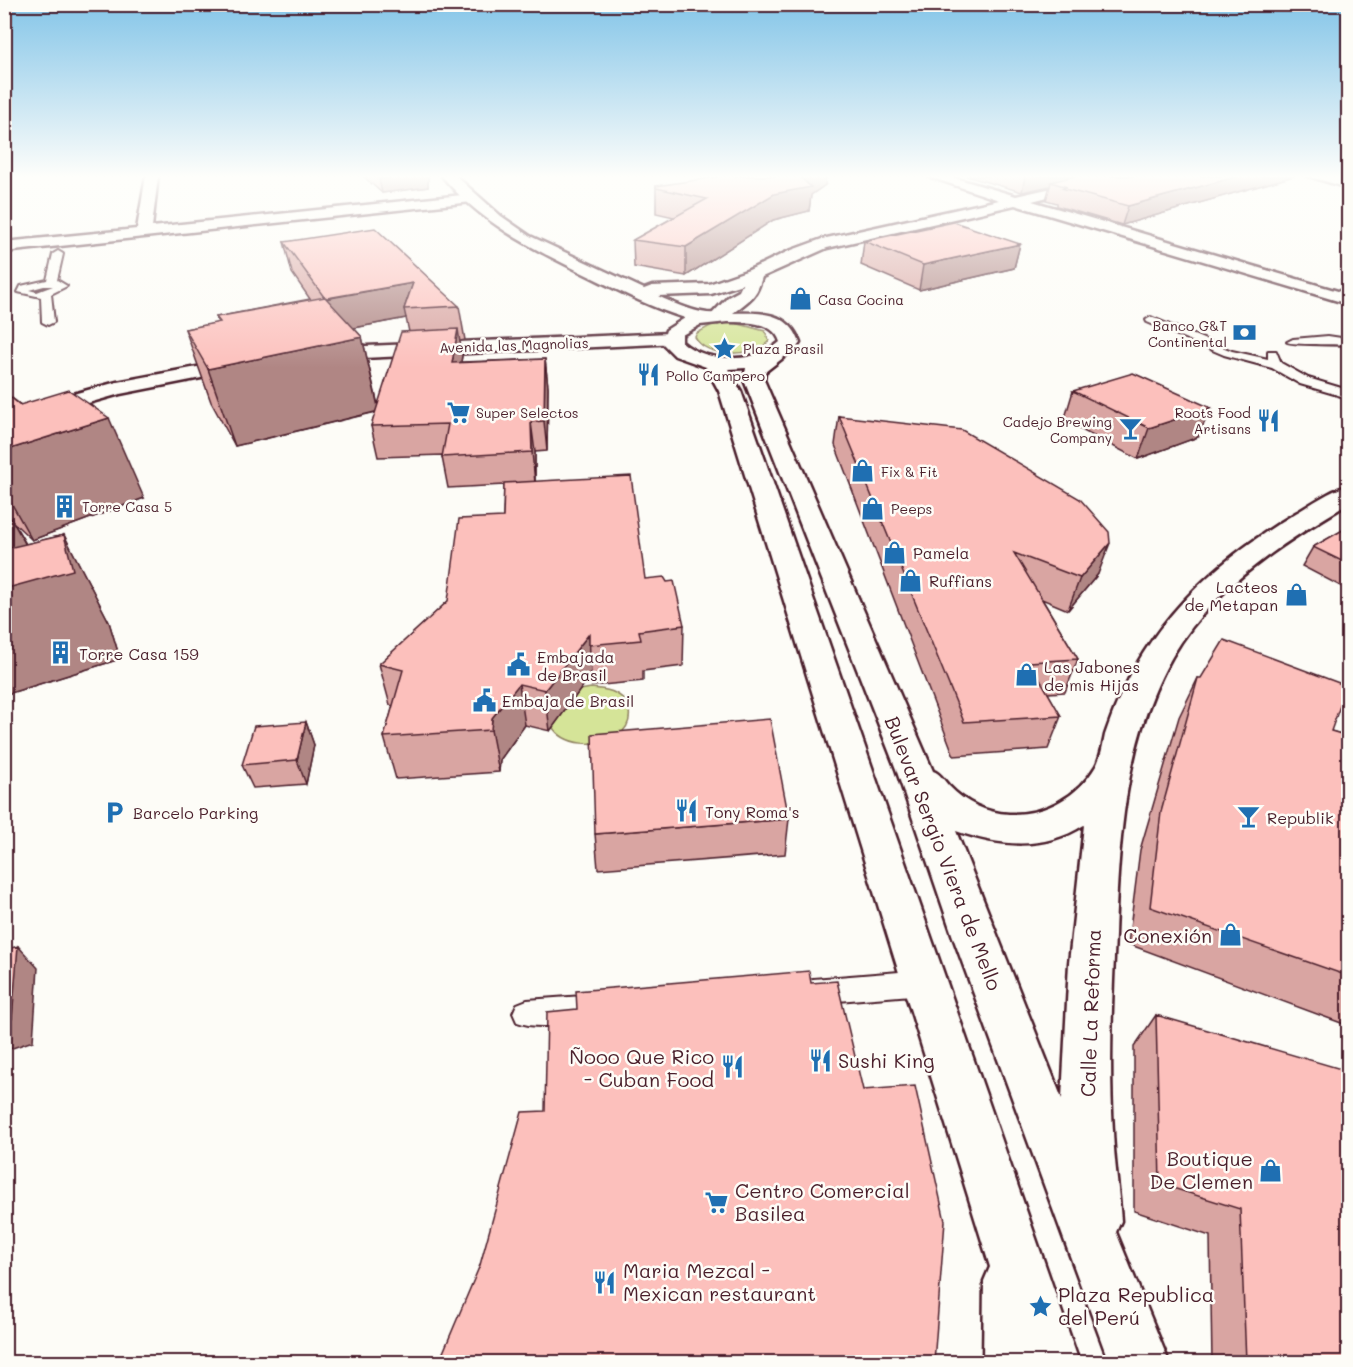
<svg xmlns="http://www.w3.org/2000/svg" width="1353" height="1367" viewBox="0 0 1353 1367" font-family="Mali,sans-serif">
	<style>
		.green { fill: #d5e498; stroke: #908262; stroke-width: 1.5 }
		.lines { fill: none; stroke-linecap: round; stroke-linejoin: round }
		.lane-casing { stroke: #4a1f2b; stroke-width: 4 }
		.street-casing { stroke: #4a1f2b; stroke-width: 5 }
		.secondary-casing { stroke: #4a1f2b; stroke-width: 5 }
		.lane { fill: #fdfcf7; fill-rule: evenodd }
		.street { fill: #fdfcf7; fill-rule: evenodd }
		.secondary { fill: #fdfcf7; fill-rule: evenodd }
		.wall { fill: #d9a5a2; stroke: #4a1f2b; stroke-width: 1.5; fill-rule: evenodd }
		.shaded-wall { fill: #b08684; stroke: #4a1f2b; stroke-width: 1.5 }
		.building { fill: #fcc0bc; stroke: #4a1f2b; stroke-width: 1.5 }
		.labels { text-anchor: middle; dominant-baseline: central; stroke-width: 5; stroke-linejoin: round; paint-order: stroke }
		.far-poi-label { font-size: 14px; fill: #4a1f2b; stroke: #fdfcf7; text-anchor: start }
		.far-street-label { font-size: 14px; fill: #4a1f2b; stroke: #fdfcf7 }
		.poi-label { font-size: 16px; fill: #4a1f2b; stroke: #fdfcf7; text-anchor: start }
		.near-street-label { font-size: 20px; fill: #4a1f2b; stroke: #fdfcf7 }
		.near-poi-label { font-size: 20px; fill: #4a1f2b; stroke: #fdfcf7; text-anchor: start }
	</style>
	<rect width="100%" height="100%" fill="#fdfcf7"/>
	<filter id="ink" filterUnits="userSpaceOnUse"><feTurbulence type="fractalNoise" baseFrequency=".0167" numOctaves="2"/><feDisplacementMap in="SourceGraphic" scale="12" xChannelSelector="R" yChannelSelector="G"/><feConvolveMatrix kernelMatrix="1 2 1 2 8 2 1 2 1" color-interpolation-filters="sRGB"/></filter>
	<g filter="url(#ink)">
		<!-- green -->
		<path class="green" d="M 735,323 L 765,331 L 769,341 C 755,357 705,359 695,337 L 697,333 L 712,325 Z
			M 591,688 C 599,689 608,689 615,693 C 632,701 635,724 618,735 C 597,748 564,747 551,725 L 580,690 Z"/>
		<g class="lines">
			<defs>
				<path id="lane" d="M 58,251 L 63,254 L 57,280 L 67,286 L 51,294 L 54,322 L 48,325 L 42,322 L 41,297 L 18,292 L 21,286 L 47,280 L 53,254 ZM 44,286 L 53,286 L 37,292 L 29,290 Z
					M 1151,317 L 1232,351 L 1268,359 L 1268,351 L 1276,351 L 1281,363 L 1308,378 L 1348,390 L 1348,398 L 1300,384 L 1272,368 L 1224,355 L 1147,322 L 1146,320 Z
					M 1328,336 L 1348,339 L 1348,345 C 1337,344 1291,345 1287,342 L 1293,339 Z
					M 924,970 L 933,973 L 937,982 L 933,991 L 924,994 L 813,1003 L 804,1000 L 800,991 L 804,982 L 813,979 Z
					M 583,996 L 593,1000 L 597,1009 L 593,1018 C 573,1025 537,1030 517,1022 L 513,1013 L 517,1004 L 527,1000 Z"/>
				<path id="street" d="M 146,176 L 158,176 L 152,227 L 472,194 L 479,198 L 472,202 L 4,252 L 4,242 L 137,229 Z
					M 927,176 L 948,176 L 1016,196 L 1106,176 L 1131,176 L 1032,201 L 1348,294 L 1348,304 L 1015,205 L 827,248 L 762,277 C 760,283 758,290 754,295 C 751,300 723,321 718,323 L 709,317 L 728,297 L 739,291 L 749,270 L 789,251 L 822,239 L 999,200 Z
					M 1308,176 L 1332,176 L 1348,180 L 1348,188 Z
					M 671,333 L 681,339 L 678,343 L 320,360 L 313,358 L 310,354 L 313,350 L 320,348 Z
					M 245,358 L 252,360 L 255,364 L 252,368 L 120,394 L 4,427 L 4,413 L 117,382 Z"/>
				<path id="secondary" d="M 442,176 L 456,176 L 501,216 L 530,236 L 644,289 L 652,286 L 709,284 L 749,270 L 761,270 L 763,274 L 761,278 L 711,294 L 658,296 C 673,303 691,311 707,313 C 739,316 786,301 800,343 L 797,347 L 765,372 L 764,380 L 933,771 C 940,773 944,781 949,786 C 965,803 987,813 1009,814 C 1045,815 1078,797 1096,766 C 1101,757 1103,745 1105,735 C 1110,721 1115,706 1122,693 C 1158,613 1222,557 1296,513 C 1312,504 1330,490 1348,486 L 1348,504 C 1291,538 1234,574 1192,627 C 1126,712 1119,832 1115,935 C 1112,1000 1109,1065 1113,1131 C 1114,1161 1119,1191 1121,1221 L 1116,1232 L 1169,1362 L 1109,1362 L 953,937 L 896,769 L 744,380 L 746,368 L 728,369 L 741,391 L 1079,1362 L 983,1362 L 984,1281 L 990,1267 L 719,391 L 706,367 L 675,356 L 662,343 L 666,330 L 685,318 C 653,308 623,293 593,278 C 538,251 482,225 442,176 ZM 727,322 C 745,322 774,321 780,342 C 755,364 706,363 682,342 L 682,335 L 700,325 ZM 1084,825 L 1069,963 L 1062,1099 L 956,831 C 999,846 1044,851 1084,825 Z"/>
			</defs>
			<!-- lane casing -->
			<use href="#lane" class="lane-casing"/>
			<!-- street casing -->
			<use href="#street" class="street-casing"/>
			<!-- secondary casing -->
			<use href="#secondary" class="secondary-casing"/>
			<!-- lane -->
			<use href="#lane" class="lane"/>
			<!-- street -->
			<use href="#street" class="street"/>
			<!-- secondary -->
			<use href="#secondary" class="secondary"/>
		</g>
		<!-- wall -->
		<path class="wall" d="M 363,176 L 428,176 L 428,187 L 382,193 Z
			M 966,176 L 1294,176 L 1122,225 L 1057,206 L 1057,203 L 1046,200 L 1050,186 L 1022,192 Z
			M 825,185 L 811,195 L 809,211 L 773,220 L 686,276 L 634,267 L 633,240 L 674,217 L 656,213 L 656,186 Z
			M 864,241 L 1020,244 L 1014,268 L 919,290 L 861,265 Z
			M 284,242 L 459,306 L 465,340 L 460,341 L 462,356 L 461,362 L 545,359 L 548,387 L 547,451 L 535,452 L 535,481 L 645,579 L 684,625 L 683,666 L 643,671 L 643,681 L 592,686 L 591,675 L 550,731 L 525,725 L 500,760 L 499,772 L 396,779 L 384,737 L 393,706 L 390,705 L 379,664 L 448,601 L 503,517 L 504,485 L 448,488 L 442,457 L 443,455 L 378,457 L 371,426 L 376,412 L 235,446 L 211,402 L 185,329 L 218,323 L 216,317 L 310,299 L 292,273 ZM 406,318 L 409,332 L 378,405 L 362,337 L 354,328 Z
			M 1073,391 L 1198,437 L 1138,459 L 1064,421 Z
			M 4,392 L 144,498 L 32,540 L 13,522 L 26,544 L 64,535 L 109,622 L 120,659 L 4,695 Z
			M 839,416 L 1098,574 L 1068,610 L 1042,599 L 1078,659 L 1065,692 L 1048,693 L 1061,716 L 1048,749 L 954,756 L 835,445 Z
			M 1348,527 L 1348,590 L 1302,566 L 1313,547 Z
			M 1198,678 L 1331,731 L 1348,736 L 1348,1019 L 1344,1024 L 1128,944 L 1140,850 L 1179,717 Z
			M 306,722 L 314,745 L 306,784 L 253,788 L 242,765 Z
			M 789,819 L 785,854 L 598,869 L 595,834 Z
			M 1156,1015 L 1348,1362 L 1212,1362 L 1210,1236 L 1134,1211 L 1134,1047 Z"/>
		<!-- shaded-wall -->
		<path class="shaded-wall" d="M 402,176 L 428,176 L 428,187 L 382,193 L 379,179 Z
			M 804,176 L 826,176 L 825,185 L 811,195 L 809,211 L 773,220 L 686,276 L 686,247 Z
			M 1025,176 L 1094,176 L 1051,182 L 1050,186 L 1022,192 Z
			M 1239,176 L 1294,176 L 1122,225 L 1128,206 Z
			M 1020,244 L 1014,268 L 919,290 L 923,265 Z
			M 413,283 L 404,309 L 406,318 L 333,332 L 325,299 Z
			M 458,329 L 462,356 L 456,391 L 452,363 Z
			M 362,337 L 379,411 L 235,446 L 208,369 Z
			M 545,359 L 548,387 L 547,451 L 544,421 Z
			M 1211,408 L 1198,437 L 1138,459 L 1149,428 Z
			M 109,418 L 144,498 L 32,540 L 4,490 L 4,451 Z
			M 531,422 L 535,452 L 535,483 L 532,452 Z
			M 4,506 L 44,577 L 64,535 L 109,622 L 120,659 L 4,695 Z
			M 1110,543 L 1098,574 L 1068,610 L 1080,578 Z
			M 589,634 L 591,675 L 550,731 L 545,690 Z
			M 519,684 L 525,725 L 500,760 L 499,772 L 491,730 L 492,718 Z
			M 306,722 L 314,745 L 306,784 L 297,760 Z
			M 18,946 L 38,968 L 33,1041 L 4,1051 L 4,1022 Z"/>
		<!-- building -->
		<path class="building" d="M 376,176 L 402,176 L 379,179 Z
			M 724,176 L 804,176 L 801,178 L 811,187 L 774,194 L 686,247 L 633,240 L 707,199 L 656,188 L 656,186 Z
			M 1075,176 L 1239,176 L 1128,206 L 1061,188 L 1067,187 L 1051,182 Z
			M 954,222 L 1020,244 L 923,265 L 864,241 Z
			M 375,228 L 459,306 L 404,309 L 413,283 L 327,298 L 325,297 L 324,297 L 284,242 Z
			M 325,297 L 362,337 L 208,369 L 185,329 L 220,322 L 216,317 Z
			M 458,329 L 452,363 L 545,359 L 544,421 L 531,422 L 532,452 L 442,457 L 448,424 L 371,426 L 401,332 Z
			M 1133,373 L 1211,408 L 1149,428 L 1073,391 Z
			M 69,390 L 109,418 L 4,451 L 4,392 L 20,405 Z
			M 839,416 L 962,430 L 1080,499 L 1109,532 L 1110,543 L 1080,578 L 1014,553 L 1078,659 L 1030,662 L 1061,716 L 964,722 Z
			M 631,476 L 645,579 L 664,577 L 667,582 L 674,581 L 684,625 L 639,631 L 641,640 L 589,645 L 589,634 L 545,690 L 519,684 L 492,718 L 491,730 L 384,737 L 403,670 L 379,664 L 448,601 L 459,519 L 503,517 L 504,483 Z
			M 1348,527 L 1348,564 L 1313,547 Z
			M 64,535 L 73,570 L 4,589 L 4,549 Z
			M 1224,640 L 1347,686 L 1331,731 L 1348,736 L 1348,976 L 1150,907 L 1161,812 L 1198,678 L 1201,678 Z
			M 770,719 L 789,819 L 595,834 L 592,734 Z
			M 306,722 L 297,760 L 242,765 L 254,726 Z
			M 18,946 L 12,1019 L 4,1022 L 4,950 Z
			M 809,971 L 811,983 L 837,981 L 863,1090 L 915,1086 L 945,1221 L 934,1362 L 439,1362 L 480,1265 L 522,1112 L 545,1111 L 547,1012 L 577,1009 L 576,991 Z
			M 1156,1015 L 1348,1071 L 1348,1362 L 1246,1362 L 1240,1209 L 1160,1184 Z"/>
	</g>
	<!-- sky -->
	<linearGradient id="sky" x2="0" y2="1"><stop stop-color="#84c5e8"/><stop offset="0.48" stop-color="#fefefb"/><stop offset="1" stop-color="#fefefb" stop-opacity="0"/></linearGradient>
	<rect width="1353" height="368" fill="url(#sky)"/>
	<!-- icons -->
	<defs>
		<symbol id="shop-bare" viewBox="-9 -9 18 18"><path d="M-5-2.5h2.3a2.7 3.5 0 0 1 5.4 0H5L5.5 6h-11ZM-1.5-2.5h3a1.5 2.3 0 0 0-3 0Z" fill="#1f6fb2" stroke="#fdfcf7" stroke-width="2.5" paint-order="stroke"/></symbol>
		<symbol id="bank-bare" viewBox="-9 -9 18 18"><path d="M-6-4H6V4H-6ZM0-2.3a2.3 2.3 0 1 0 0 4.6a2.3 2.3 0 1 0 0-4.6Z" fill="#1f6fb2" stroke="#fdfcf7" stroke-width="2.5" paint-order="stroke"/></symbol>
		<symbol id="sight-bare" viewBox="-9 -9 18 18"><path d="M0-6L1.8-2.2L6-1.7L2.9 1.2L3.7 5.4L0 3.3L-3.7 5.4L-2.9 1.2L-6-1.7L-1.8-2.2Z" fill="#1f6fb2" stroke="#fdfcf7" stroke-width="2.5" paint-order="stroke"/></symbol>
		<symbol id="restaurant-bare" viewBox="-9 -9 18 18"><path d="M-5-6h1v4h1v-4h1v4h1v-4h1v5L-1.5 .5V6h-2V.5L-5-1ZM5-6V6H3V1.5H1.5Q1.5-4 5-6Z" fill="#1f6fb2" stroke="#fdfcf7" stroke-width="2.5" paint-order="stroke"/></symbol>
		<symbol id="supermarket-bare" viewBox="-9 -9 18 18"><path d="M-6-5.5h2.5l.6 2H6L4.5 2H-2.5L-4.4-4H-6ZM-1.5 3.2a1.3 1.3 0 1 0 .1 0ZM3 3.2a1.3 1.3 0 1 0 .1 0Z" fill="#1f6fb2" stroke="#fdfcf7" stroke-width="2.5" paint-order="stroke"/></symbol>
		<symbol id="bar-bare" viewBox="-9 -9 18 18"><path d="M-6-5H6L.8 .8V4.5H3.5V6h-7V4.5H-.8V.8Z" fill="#1f6fb2" stroke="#fdfcf7" stroke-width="2.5" paint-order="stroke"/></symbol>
		<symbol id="building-bare" viewBox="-9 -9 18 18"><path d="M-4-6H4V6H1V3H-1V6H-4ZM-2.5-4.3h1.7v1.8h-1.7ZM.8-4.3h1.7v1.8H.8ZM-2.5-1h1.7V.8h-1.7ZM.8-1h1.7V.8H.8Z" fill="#1f6fb2" stroke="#fdfcf7" stroke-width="2.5" paint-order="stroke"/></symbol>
		<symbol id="civic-bare" viewBox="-9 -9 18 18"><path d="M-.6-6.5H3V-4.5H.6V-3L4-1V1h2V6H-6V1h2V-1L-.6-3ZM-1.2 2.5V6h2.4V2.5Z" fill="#1f6fb2" stroke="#fdfcf7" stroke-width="2.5" paint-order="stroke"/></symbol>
		<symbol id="parking-bare" viewBox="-9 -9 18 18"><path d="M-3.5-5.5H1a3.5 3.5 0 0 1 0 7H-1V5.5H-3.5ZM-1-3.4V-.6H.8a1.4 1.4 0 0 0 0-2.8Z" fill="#1f6fb2" stroke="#fdfcf7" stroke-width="2.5" paint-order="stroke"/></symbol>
	</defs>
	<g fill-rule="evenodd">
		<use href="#shop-bare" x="784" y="282" width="33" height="33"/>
		<use href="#bank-bare" x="1228" y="316" width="33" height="33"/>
		<use href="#sight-bare" x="708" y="332" width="33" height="33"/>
		<use href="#restaurant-bare" x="632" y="358" width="33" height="33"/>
		<use href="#supermarket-bare" x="442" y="396" width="33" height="33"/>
		<use href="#restaurant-bare" x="1252" y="404" width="33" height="33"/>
		<use href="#bar-bare" x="1114" y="412" width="33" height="33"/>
		<use href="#shop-bare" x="846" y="454" width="33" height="33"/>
		<use href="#building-bare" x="48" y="490" width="33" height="33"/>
		<use href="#shop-bare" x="856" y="492" width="33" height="33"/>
		<use href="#shop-bare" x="878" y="536" width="33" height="33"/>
		<use href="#shop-bare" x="894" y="564" width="33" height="33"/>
		<use href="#shop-bare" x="1280" y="578" width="33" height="33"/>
		<use href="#building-bare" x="44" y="636" width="33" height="33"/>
		<use href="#civic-bare" x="502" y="648" width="33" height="33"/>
		<use href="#shop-bare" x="1010" y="658" width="33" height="33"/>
		<use href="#civic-bare" x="468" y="684" width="33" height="33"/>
		<use href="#restaurant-bare" x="670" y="794" width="33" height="33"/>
		<use href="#parking-bare" x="98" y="796" width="33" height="33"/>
		<use href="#bar-bare" x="1232" y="800" width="33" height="33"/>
		<use href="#shop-bare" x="1214" y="918" width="33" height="33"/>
		<use href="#restaurant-bare" x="804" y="1044" width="33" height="33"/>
		<use href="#restaurant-bare" x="716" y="1050" width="33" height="33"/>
		<use href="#shop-bare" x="1254" y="1154" width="33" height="33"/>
		<use href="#supermarket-bare" x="700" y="1186" width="33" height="33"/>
		<use href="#restaurant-bare" x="588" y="1266" width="33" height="33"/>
		<use href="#sight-bare" x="1024" y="1290" width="33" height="33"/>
	</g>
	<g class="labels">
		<!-- far-poi labels -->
		<g class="far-poi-label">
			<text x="818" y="299">Casa Cocina</text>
			<text x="1227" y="325" text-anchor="end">Banco G&amp;T<tspan x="1227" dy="16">Continental</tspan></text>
			<text x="743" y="348">Plaza Brasil</text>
			<text x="666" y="375">Pollo Campero</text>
			<text x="476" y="412">Super Selectos</text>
			<text x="1251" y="412" text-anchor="end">Roots Food<tspan x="1251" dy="16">Artisans</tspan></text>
			<text x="1112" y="421" text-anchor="end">Cadejo Brewing<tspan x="1112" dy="16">Company</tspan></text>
			<text x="881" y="471">Fix &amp; Fit</text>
			<text x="82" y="506">Torre Casa 5</text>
			<text x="891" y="508">Peeps</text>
		</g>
		<!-- far-street labels -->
		<g class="far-street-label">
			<text transform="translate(514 345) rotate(-2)">Avenida las Magnolias</text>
		</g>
		<!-- poi labels -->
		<g class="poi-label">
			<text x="913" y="552">Pamela</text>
			<text x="929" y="580">Ruffians</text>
			<text x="1278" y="586" text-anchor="end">Lacteos<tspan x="1278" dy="18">de Metapan</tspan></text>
			<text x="79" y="653">Torre Casa 159</text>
			<text x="537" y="656">Embajada<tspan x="537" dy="18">de Brasil</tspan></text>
			<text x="1044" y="666">Las Jabones<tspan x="1044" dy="18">de mis Hijas</tspan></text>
			<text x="502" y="700">Embaja de Brasil</text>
			<text x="705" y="811">Tony Roma's</text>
			<text x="133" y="812">Barcelo Parking</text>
			<text x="1267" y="817">Republik</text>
		</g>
		<!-- near-street labels -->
		<g class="near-street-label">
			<text transform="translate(944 853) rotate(69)">Bulevar Sergio Viera de Mello</text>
			<text transform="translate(1090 1013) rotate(-88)">Calle La Reforma</text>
		</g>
		<!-- near-poi labels -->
		<g class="near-poi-label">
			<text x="1212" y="935" text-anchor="end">Conexión</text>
			<text x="714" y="1056" text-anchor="end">Ñooo Que Rico<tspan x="714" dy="23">- Cuban Food</tspan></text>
			<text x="838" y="1060">Sushi King</text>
			<text x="1253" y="1158" text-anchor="end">Boutique<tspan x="1253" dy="23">De Clemen</tspan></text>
			<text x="735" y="1190">Centro Comercial<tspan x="735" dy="23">Basilea</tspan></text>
			<text x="623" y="1270">Maria Mezcal -<tspan x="623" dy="23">Mexican restaurant</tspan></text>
			<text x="1058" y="1294">Plaza Republica<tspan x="1058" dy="23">del Perú</tspan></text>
		</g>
	</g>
	<!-- margin -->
	<rect width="1353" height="1367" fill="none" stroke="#fdfcf7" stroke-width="24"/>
	<rect x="12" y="12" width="1329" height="1343" fill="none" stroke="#4a1f2b" stroke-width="2" filter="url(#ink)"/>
</svg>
